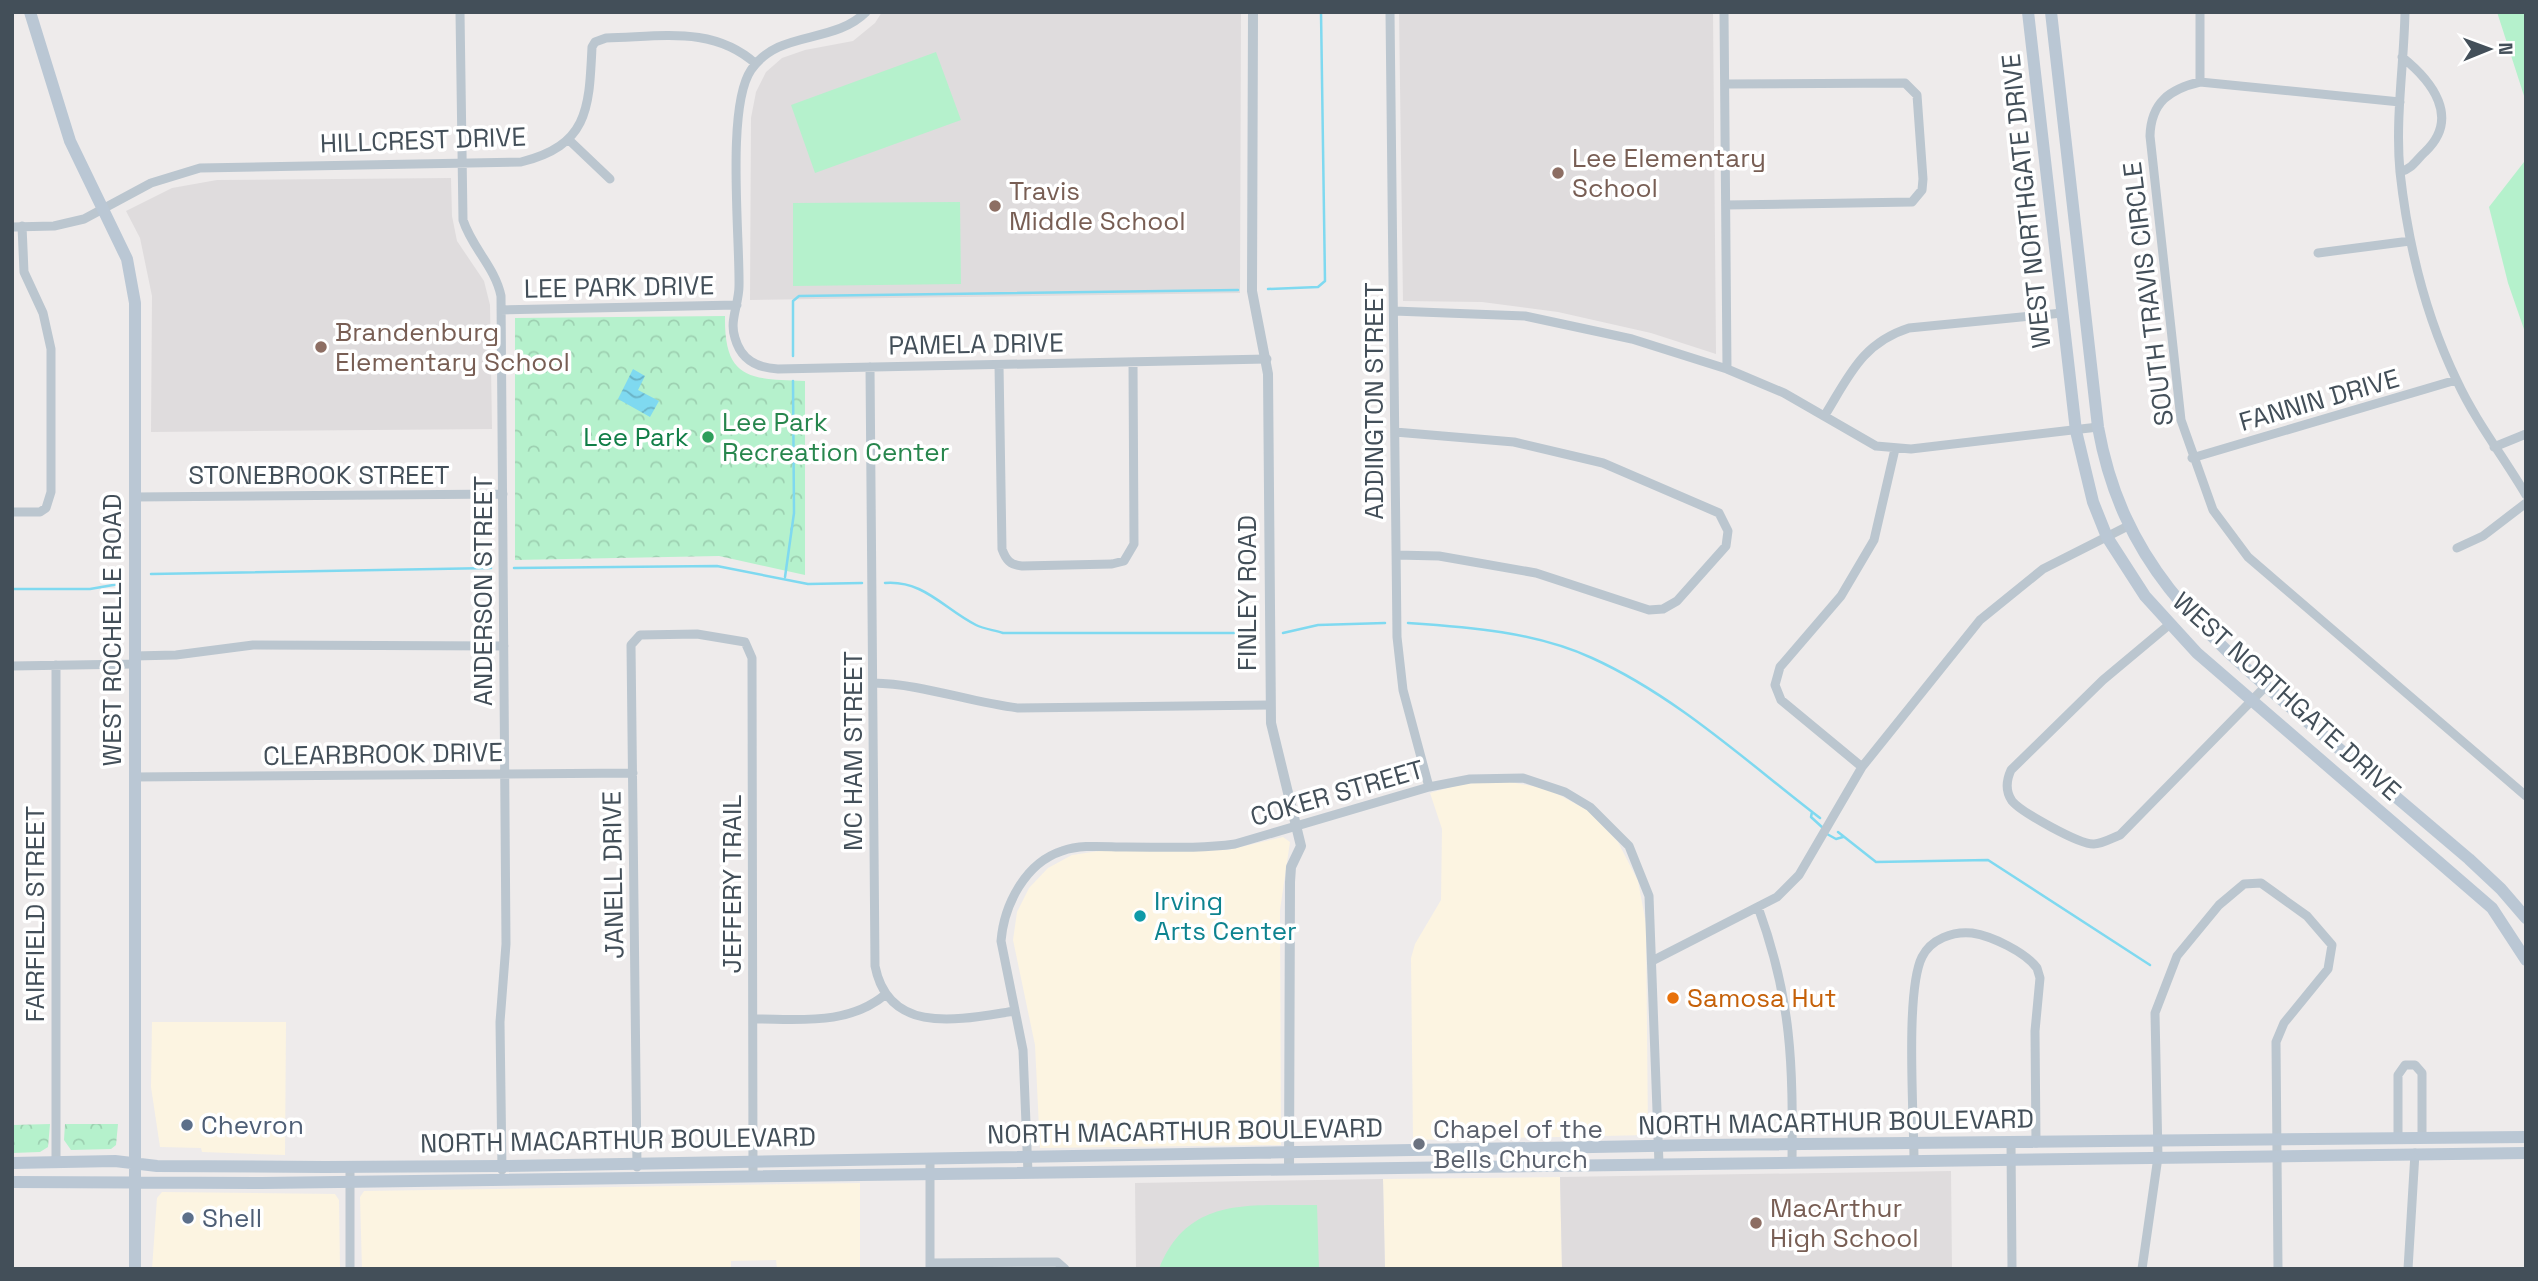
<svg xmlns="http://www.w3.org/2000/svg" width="2538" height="1281" viewBox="0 0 2538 1281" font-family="'Space Grotesk',sans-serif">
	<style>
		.commercial { fill: #fcf4e1 }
		.education { fill: #dfdcdd }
		.grass { fill: #b5f1cc }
		.forest { fill: url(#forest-crowns) }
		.water { fill: url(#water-waves) }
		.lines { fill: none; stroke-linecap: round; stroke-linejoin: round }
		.stream { stroke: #7fd9f0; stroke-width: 2.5 }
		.minor { stroke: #bbc6cf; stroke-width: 9 }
		.tertiary { stroke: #bbc6cf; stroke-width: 10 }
		.secondary { stroke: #bac7d4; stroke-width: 12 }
		.education-dot { fill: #8d6e63; stroke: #fff; stroke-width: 2.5 }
		.leisure-dot { fill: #2e9e5b; stroke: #fff; stroke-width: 2.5 }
		.culture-dot { fill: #0f9aa8; stroke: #fff; stroke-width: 2.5 }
		.food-dot { fill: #e8710a; stroke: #fff; stroke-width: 2.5 }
		.service-dot { fill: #5c6f8a; stroke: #fff; stroke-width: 2.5 }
		.worship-dot { fill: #6b7280; stroke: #fff; stroke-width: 2.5 }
		.labels { text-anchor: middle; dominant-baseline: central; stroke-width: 7; stroke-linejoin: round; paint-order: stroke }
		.street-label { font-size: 26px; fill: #434f59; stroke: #fff }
		.education-label { font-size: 26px; fill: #785e54; stroke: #fff; text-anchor: start }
		.leisure-label { font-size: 26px; fill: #27864d; stroke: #fff; text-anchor: start }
		.park-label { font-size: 26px; fill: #117e47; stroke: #fff }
		.culture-label { font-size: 26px; fill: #0d838f; stroke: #fff; text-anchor: start }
		.food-label { font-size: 26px; fill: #c56008; stroke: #fff; text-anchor: start }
		.service-label { font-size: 26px; fill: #4e5e75; stroke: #fff; text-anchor: start }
		.worship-label { font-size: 26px; fill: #5b616d; stroke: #fff; text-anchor: start }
	</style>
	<defs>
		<pattern id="forest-crowns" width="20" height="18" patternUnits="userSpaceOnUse" patternTransform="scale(1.75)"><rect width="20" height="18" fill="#b5f1cc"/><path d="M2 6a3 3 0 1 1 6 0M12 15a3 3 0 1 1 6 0" fill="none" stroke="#9dd0b1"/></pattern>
		<pattern id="water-waves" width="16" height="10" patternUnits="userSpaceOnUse" patternTransform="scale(1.75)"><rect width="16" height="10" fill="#7fd9f0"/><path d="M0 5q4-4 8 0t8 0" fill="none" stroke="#6ab2c5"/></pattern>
	</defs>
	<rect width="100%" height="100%" fill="#eeebeb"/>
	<!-- commercial -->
	<path class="commercial" d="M 1505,781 L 1548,789 L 1587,810 L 1618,842 L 1638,881 L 1646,924 L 1648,1135 L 1413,1140 L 1411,958 L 1415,944 L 1441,900 L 1442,829 L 1430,793 L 1462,784 Z
		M 1283,837 L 1290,842 L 1280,910 L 1281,1145 L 1040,1148 L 1035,1045 L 1013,940 L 1017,912 L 1029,888 L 1048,868 L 1072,855 L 1099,851 L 1228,850 Z
		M 152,1022 L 286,1022 L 285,1155 L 202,1152 L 201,1148 L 160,1147 L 151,1087 Z
		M 1560,1177 L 1562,1269 L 1385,1269 L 1383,1179 Z
		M 860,1183 L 860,1269 L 777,1269 L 776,1260 L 731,1261 L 731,1269 L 362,1269 L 360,1197 L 364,1191 Z
		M 162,1192 L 335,1194 L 339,1200 L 340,1269 L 152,1269 L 157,1198 Z"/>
	<!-- education -->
	<path class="education" d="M 882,12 L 1241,12 L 1240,293 L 750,300 L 751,118 L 756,92 L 766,72 L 782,58 L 805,50 L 853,41 L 875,23 Z
		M 1399,12 L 1713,12 L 1716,354 L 1651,333 L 1558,312 L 1482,302 L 1403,301 Z
		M 451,178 L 452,216 L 457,241 L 484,281 L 490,305 L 492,429 L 151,432 L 152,296 L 140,238 L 126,211 L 172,188 L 217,180 Z
		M 1951,1171 L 1952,1269 L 1562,1269 L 1560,1177 Z
		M 1383,1179 L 1385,1269 L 1136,1269 L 1135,1183 Z"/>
	<!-- grass -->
	<path class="grass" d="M 2497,12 L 2526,12 L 2526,102 Z
		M 936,52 L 961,120 L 815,173 L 791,105 Z
		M 2526,155 L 2526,335 L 2508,283 L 2489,207 L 2524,162 Z
		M 960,202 L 961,284 L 793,286 L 793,203 Z
		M 1317,1205 L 1319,1269 L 1159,1269 C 1188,1195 1251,1206 1317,1205 Z"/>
	<!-- forest -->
	<path class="forest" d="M 725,316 C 724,380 750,379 805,381 L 805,575 L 719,556 L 515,560 L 515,318 Z
		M 50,1124 L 48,1147 L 40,1152 L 12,1153 L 12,1125 Z
		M 65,1124 L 118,1124 L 116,1145 L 111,1149 L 71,1150 L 64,1140 Z"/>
	<!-- water -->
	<path class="water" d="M 633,369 L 645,376 L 638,390 L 659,401 L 650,417 L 618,399 Z"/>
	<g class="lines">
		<!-- stream -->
		<path class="stream" d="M 1268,289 L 1318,287 L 1325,281 L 1321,12
			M 793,356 L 793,301 L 799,296 L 1238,290
			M 514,568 L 717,566 L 808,584 L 862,583
			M 151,574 L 491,568
			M 785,577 L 794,513 L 793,381
			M 885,583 C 924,580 944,609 976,625 C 984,629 994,630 1003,633 L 1255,633
			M 12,589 L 90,589 L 119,584
			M 1408,623 C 1470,627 1535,632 1592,658 C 1676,696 1747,762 1820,818
			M 1283,633 L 1318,625 L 1385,623
			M 1812,812 L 1811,817 L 1823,828
			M 1838,832 L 1876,862 L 1988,860 L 2150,965
			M 1827,834 L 1836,839 L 1843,837"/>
		<!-- minor -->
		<path class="minor" d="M 460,12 L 463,220 C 472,248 495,267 501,296 L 506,944 L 500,1022 L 502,1170
			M 866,12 C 833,45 779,29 751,70 C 726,107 740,238 739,286 C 739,304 729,321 735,338 C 741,360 757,368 778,369 L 1267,359
			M 1390,12 L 1397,637 L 1403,690 L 1429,787
			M 1724,12 L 1727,369
			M 2200,12 L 2200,82
			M 2405,12 C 2404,65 2395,119 2400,172 C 2408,245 2425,315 2457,381 C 2476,422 2503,456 2526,495
			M 1725,84 L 1905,83 L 1917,95 L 1923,179 L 1922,190 L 1912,202 L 1726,205
			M 2400,102 L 2200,82 C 2170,89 2151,102 2150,136 L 2181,420 L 2213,510 L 2248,557 L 2526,796
			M 569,140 L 610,179
			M 2400,172 C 2412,169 2416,160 2425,152 C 2461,118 2432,81 2402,57
			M 12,227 L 54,226 L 84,219 L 151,183 L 200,168 L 521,162 C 589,145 589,108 592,47 L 595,42 L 606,38 C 660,37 713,25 756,64
			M 2318,253 L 2410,241
			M 501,310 L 737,305
			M 1394,311 L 1525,316 L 1632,339 L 1727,369 L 1784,393 L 1876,446 L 1911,449 L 2098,427
			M 999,365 L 1002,549 C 1006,560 1010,565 1022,566 L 1112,564 L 1124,561 L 1134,544 L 1133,362
			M 870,367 L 875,966 C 889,1037 962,1019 1015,1011
			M 1825,415 C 1849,376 1862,343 1909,328 L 2062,313
			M 1395,432 L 1514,442 L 1603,463 L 1719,513 L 1728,531 L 1726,546 L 1677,601 L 1663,609 L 1649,610 L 1536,573 L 1439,556 L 1396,555
			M 2494,447 L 2526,434
			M 2192,458 L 2456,380
			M 135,497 L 503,494
			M 12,512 L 40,512 L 46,508 L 51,492 L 51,349 L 43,313 L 24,272 L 22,226
			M 2457,548 L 2483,536 L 2526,503
			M 2170,624 L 2103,680 L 2011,770 C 2006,781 2005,791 2012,801 C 2021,812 2080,845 2094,844 C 2102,844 2112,838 2120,835 L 2266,686
			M 134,656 L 176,655 L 253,645 L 504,646
			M 56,665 L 56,1162
			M 12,666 L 134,664
			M 873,683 C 923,684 968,702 1018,708 L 1270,705
			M 1862,767 L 1781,700 L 1775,685 L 1780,667 L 1841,596 L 1874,540 L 1895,449
			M 134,777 L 633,773
			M 1758,907 C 1792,1000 1793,1064 1792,1162
			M 1652,961 L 1777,897 L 1799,875 L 1862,767 L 1980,620 L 2043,569 L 2128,526
			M 753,1019 C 800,1019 848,1026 886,994
			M 2398,1139 L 2398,1075 L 2405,1065 L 2415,1065 L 2422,1073 L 2422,1138
			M 2011,1143 L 2012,1269
			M 930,1158 L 930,1267
			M 1914,1160 C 1914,1117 1905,991 1922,957 C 1931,939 1953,931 1972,933 C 1992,936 2025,952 2037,968 L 2040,978 L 2035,1031 L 2036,1143
			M 350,1167 L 350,1269
			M 637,1167 L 631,645 L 640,635 L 697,634 L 745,642 L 752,658 L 753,1176
			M 1028,1173 L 1023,1050 L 1001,941 C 1004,905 1025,863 1062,851 C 1082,844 1105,847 1126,847 C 1163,847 1199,849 1235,844 L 1429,787 L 1470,779 L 1523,778 L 1565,792 L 1590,807 L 1629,846 L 1649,896 L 1659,1164
			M 931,1263 L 1057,1262 L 1065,1269
			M 2142,1269 L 2158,1157 L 2155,1013 L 2177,956 L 2219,905 L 2244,884 L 2261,883 L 2307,916 L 2332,945 L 2328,969 L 2284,1023 L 2276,1042 L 2278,1269
			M 2408,1269 L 2415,1153"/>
		<!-- tertiary -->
		<path class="tertiary" d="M 1253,12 L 1252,291 L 1268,374 L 1271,723 L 1301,846 L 1291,867 L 1290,882 L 1289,1169"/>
		<!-- secondary -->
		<path class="secondary" d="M 30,12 L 70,141 L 127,259 L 135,303 L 135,1269
			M 2028,12 L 2076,431 L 2093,502 L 2107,537 L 2145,596 L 2197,653 L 2492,908 L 2526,960
			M 2051,12 L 2098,427 C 2123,566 2202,631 2303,718 C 2359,765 2414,812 2469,859 L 2501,889 L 2526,918
			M 12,1163 L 115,1161 L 157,1166 L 325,1167 L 502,1166 L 1703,1145 L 2526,1137
			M 12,1182 L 262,1183 L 2526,1153"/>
	</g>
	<!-- markers -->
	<g class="education-dot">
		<circle cx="1558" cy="173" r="7"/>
		<circle cx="995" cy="206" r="7"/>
		<circle cx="321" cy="347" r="7"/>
		<circle cx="1756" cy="1223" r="7"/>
	</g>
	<circle class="leisure-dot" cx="708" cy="437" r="7"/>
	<circle class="culture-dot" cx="1140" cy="916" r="7"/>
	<circle class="food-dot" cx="1673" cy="998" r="7"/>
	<g class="service-dot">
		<circle cx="187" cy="1125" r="7"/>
		<circle cx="188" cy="1218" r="7"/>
	</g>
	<circle class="worship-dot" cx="1419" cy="1144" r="7"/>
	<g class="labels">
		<!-- street labels -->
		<g class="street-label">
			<text transform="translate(423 140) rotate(-2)">HILLCREST DRIVE</text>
			<text transform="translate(2026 201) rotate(-96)">WEST NORTHGATE DRIVE</text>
			<text transform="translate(619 287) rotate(-1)">LEE PARK DRIVE</text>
			<text transform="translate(2148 294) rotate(-97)">SOUTH TRAVIS CIRCLE</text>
			<text transform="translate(976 344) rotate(-1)">PAMELA DRIVE</text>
			<text transform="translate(2319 400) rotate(-16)">FANNIN DRIVE</text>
			<text transform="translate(1374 401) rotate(-90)">ADDINGTON STREET</text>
			<text x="319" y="475">STONEBROOK STREET</text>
			<text transform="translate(483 591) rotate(-90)">ANDERSON STREET</text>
			<text transform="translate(1247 593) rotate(-90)">FINLEY ROAD</text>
			<text transform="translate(112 630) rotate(-90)">WEST ROCHELLE ROAD</text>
			<text transform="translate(2287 696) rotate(42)">WEST NORTHGATE DRIVE</text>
			<text transform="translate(853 751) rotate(-90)">MC HAM STREET</text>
			<text transform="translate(383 754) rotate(-1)">CLEARBROOK DRIVE</text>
			<text transform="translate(1337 793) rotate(-16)">COKER STREET</text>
			<text transform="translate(613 875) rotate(-91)">JANELL DRIVE</text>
			<text transform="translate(732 884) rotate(-90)">JEFFERY TRAIL</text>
			<text transform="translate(35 914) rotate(-90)">FAIRFIELD STREET</text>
			<text transform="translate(1836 1122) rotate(-1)">NORTH MACARTHUR BOULEVARD</text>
			<text transform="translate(1185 1131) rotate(-1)">NORTH MACARTHUR BOULEVARD</text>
			<text transform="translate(618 1140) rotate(-1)">NORTH MACARTHUR BOULEVARD</text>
		</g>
		<!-- education labels -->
		<g class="education-label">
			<text x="1572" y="158">Lee Elementary<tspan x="1572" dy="30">School</tspan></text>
			<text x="1009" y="191">Travis<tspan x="1009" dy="30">Middle School</tspan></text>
			<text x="335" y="332">Brandenburg<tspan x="335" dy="30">Elementary School</tspan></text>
			<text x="1770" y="1208">MacArthur<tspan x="1770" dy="30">High School</tspan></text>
		</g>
		<!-- leisure labels -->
		<g class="leisure-label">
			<text x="722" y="422">Lee Park<tspan x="722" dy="30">Recreation Center</tspan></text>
		</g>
		<!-- park labels -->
		<g class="park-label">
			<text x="636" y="437">Lee Park</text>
		</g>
		<!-- culture labels -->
		<g class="culture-label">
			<text x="1154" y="901">Irving<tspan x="1154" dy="30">Arts Center</tspan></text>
		</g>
		<!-- food labels -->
		<g class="food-label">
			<text x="1687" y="998">Samosa Hut</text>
		</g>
		<!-- service labels -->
		<g class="service-label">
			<text x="201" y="1125">Chevron</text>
			<text x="202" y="1218">Shell</text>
		</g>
		<!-- worship labels -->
		<g class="worship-label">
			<text x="1433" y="1129">Chapel of the<tspan x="1433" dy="30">Bells Church</tspan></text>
		</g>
	</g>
	<!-- border -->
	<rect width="2538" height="1281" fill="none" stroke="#434f59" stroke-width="28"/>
	<!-- north arrow -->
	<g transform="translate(2489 49) rotate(89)" stroke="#ffffff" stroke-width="5" paint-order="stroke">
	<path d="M0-5L12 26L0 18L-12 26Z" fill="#434f59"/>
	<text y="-10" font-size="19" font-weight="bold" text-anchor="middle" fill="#434f59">N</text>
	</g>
</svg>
